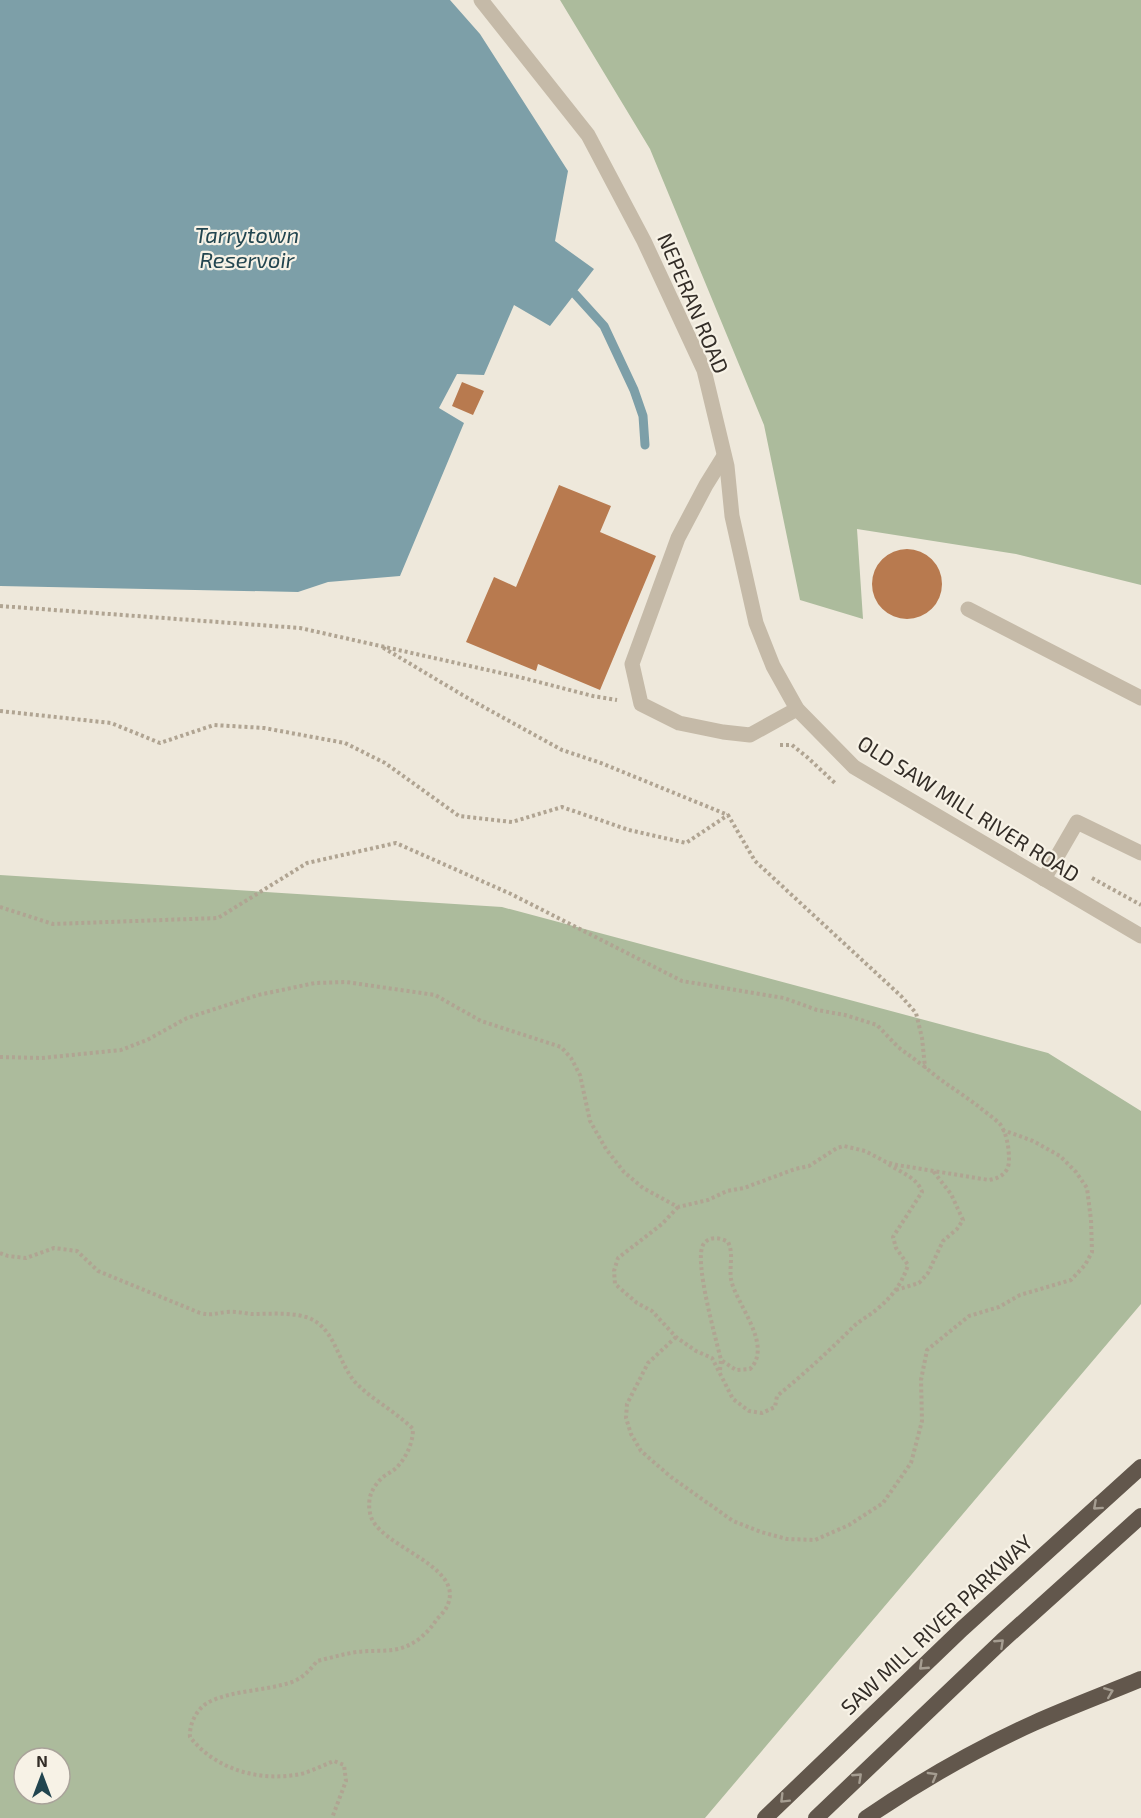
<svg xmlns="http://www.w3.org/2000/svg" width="1141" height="1818" viewBox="0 0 1141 1818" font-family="'Exo 2',sans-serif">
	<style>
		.green { fill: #acbb9c; fill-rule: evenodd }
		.water { fill: #7d9fa8 }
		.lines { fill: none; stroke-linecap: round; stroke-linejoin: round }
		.stream { stroke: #7d9fa8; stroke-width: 9 }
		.building { fill: #b87a4f }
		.path { stroke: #b0a492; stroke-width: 4; stroke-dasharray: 3 3; stroke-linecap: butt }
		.service { stroke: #c5baa8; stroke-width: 15 }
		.tertiary { stroke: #c5baa8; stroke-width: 15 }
		.trunk { stroke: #62574c; stroke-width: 16 }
		.oneway { stroke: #a59d91 }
		.labels { text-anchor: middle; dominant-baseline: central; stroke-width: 4.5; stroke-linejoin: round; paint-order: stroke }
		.street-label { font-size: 21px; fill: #332d27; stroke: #f7f2e6 }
		.water-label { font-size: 22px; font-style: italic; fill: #22454f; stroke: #f7f2e6 }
	</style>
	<rect width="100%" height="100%" fill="#eee8db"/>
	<!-- green -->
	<path class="green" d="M 560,0 L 1141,0 L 1141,585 L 1016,554 L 857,529 L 863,619 L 800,600 L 764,425 L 650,149 Z
		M 0,875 L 502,907 L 1048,1053 L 1141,1111 L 1141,1304 L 705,1818 L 0,1818 ZM 24,1758 L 60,1758 L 60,1794 L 24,1794 Z"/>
	<!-- water -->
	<path class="water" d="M 0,0 L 450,0 L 480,34 L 568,171 L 555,241 L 594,269 L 550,326 L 514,305 L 484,375 L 457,374 L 439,408 L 464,423 L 400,576 L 328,582 L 298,592 L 0,586 Z"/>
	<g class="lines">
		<!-- stream -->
		<path class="stream" d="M 575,294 L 604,326 L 634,390 L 643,416 L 645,445"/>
	</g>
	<!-- building -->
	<path class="building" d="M 462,382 L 484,391 L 473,415 L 452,406 Z
		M 559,485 L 611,506 L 600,532 L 656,556 L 600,690 L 538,664 L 536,671 L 466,642 L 494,577 L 516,587 Z
		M872 584a35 35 0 1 1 70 0a35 35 0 1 1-70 0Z"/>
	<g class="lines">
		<!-- path -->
		<path class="path" d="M 0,606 L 300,628 L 519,677 L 593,696 L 617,700
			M 0,711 L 111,723 L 160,743 L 214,725 L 264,728 L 345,743 L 385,763 L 459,816 L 512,822 L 562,807 L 629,830 L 686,843 L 728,815
			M 780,745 L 792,745 L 807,757 L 836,784
			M 866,749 L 868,745 L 878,753
			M 1092,878 L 1141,905
			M 0,907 L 53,924 L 218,918 L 307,863 L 396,843 L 511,894 L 682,981 L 784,998 L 817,1010 L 845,1015 L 877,1025 L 898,1047 L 925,1067 L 922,1038 L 916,1013 L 901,996 L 755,861 L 728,815 L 601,763 L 562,750 L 471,700 L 382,647
			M 0,1057 L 42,1058 L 121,1050 L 147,1040 L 187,1018 L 258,995 L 315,983 L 346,982 L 435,995 L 481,1021 L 561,1047 L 571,1058 L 580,1075 L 590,1121 L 606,1149 L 624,1172 L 643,1188 L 678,1207 L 708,1200 L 727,1191 L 744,1188 L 795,1169 L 809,1166 L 837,1148 L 844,1146 L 865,1151 L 886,1162 L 897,1165 L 989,1180 C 1000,1178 1009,1173 1009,1160 C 1009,1148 1007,1134 1000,1124 C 994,1118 985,1112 978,1106 C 961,1093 942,1082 925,1067
			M 678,1207 L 662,1224 L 618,1258 L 614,1271 L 615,1284 L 637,1303 L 652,1311 L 676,1337 L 696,1351 L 712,1358 L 733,1399 L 749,1411 L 762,1413 L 775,1407 L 777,1396 C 804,1374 829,1351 853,1327 C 860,1320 869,1316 876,1310 C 891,1298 902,1284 908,1265 L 896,1248 L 893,1237 L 922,1192 C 918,1178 900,1172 888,1164
			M 0,1253 L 8,1256 L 26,1258 L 54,1248 L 77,1251 L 98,1271 L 200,1313 C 212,1316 216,1313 227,1312 C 235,1311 243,1313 251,1314 C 269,1314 288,1312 306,1317 C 335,1326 337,1361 355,1382 C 372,1400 395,1411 413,1429 C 413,1442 407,1456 398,1466 C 394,1471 388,1473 383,1477 C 372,1487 367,1498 370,1513 C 375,1546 464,1564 448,1604 C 446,1610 441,1615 437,1619 C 428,1633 415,1645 398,1649 C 384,1652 370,1650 357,1652 C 343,1654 330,1658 317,1661 C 310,1670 303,1678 292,1682 C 266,1691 233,1690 209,1702 C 197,1708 189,1724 190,1737 C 214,1768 256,1781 294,1775 C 307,1774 321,1766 334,1761 L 344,1765 L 346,1781 L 332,1818
			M 896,1290 L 919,1283 L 928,1273 L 943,1241 L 957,1229 L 963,1220 L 951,1194 L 933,1171
			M 676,1337 L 648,1363 L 627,1404 L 626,1418 L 631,1434 L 641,1451 L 671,1477 L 733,1521 L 761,1532 L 787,1539 L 815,1540 L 849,1525 L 883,1503 L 911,1463 L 922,1421 L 921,1380 L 927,1350 L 969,1316 L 999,1307 L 1020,1295 L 1071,1280 L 1085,1265 L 1092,1252 L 1091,1220 L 1087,1188 L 1076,1172 L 1060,1156 L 1033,1141 L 1003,1130
			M 720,1370 L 721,1360 C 716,1339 694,1262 703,1245 C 709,1235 721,1238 728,1242 C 734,1254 729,1266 731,1279 C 735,1303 774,1345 750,1369 L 736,1370 L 721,1360"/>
		<!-- service -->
		<path class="service" d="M 724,456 L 706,485 L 678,538 L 632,664 L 641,704 L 679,723 L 723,732 L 750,735 L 797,709
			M 968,609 L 1141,698
			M 1044,879 L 1077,822 L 1141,853"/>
		<!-- tertiary -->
		<path class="tertiary" d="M 481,0 L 588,135 L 644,241 L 704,370 L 727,466 L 732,516 L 756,623 L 773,666 L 797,709 L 854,767 L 1141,936"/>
		<!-- trunk -->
		<path class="trunk" d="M 765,1818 L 962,1629 L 1141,1467
			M 816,1818 L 1002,1641 L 1141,1516
			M 866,1818 C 919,1782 976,1749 1034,1723 C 1070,1707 1105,1694 1141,1679"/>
	</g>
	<!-- one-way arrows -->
	<defs><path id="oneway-chevron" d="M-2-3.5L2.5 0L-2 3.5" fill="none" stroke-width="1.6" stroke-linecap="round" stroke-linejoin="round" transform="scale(1.5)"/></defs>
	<g class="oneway">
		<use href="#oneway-chevron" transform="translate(1097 1506) rotate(138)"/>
		<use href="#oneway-chevron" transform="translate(1000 1643) rotate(-43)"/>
		<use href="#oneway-chevron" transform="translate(923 1666) rotate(137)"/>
		<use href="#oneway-chevron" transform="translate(1109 1692) rotate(-22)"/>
		<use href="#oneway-chevron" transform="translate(933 1776) rotate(-30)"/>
		<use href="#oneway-chevron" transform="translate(858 1777) rotate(-43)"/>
		<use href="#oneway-chevron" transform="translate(784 1799) rotate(135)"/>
	</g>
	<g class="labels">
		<!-- street labels -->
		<g class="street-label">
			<text transform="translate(694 303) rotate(67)">NEPERAN ROAD</text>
			<text transform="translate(969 808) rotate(32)">OLD SAW MILL RIVER ROAD</text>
			<text transform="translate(936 1624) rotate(-43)">SAW MILL RIVER PARKWAY</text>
		</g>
		<!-- water labels -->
		<g class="water-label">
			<text x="247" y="234">Tarrytown<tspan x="247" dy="25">Reservoir</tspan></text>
		</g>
	</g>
	<!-- north arrow -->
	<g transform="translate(42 1776)"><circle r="28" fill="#f7f2e6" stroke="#a9a39a" stroke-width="1.5"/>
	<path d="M0-4.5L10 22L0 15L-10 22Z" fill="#22454f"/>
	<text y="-9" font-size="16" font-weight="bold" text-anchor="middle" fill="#332d27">N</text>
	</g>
</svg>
